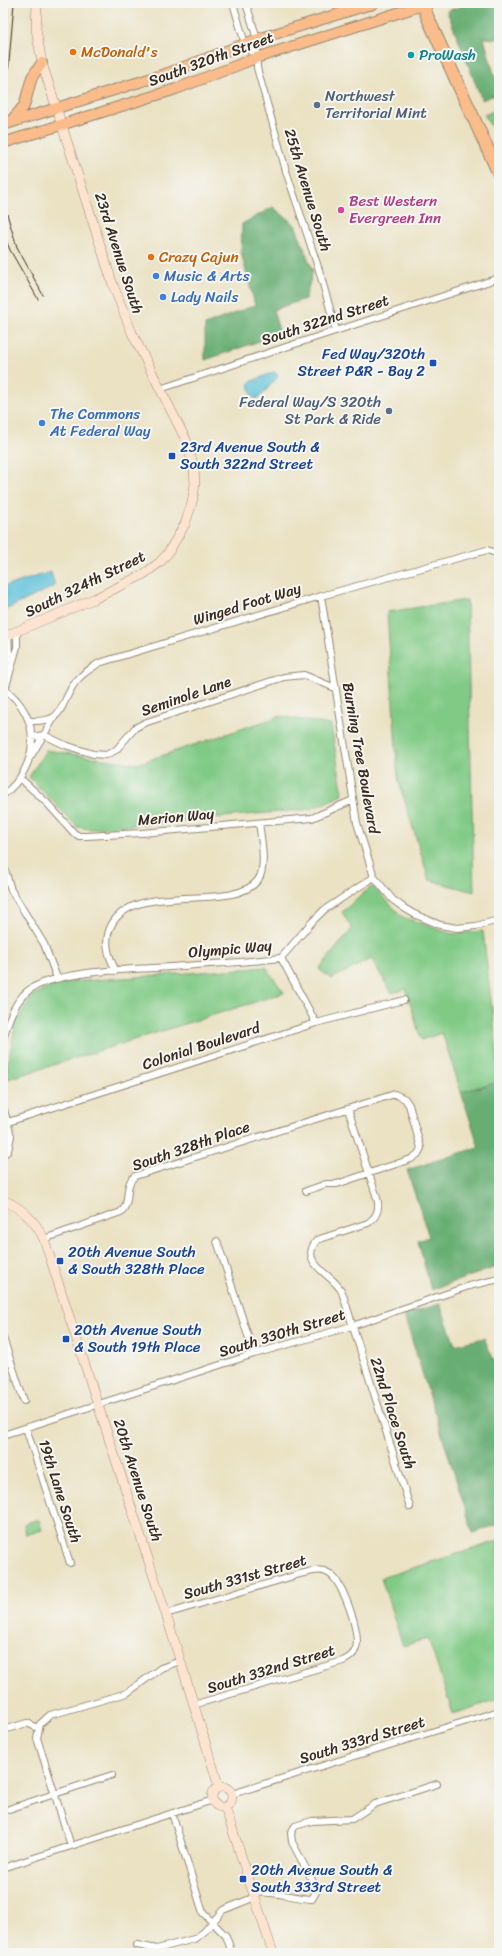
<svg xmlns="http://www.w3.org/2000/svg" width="502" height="1956" viewBox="0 0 502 1956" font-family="Sriracha,sans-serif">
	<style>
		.green { fill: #81ca86; stroke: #5e7a52 }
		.forest { fill: #68ae73; stroke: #526c48 }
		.water { fill: #5cc1d9; stroke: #4c767c }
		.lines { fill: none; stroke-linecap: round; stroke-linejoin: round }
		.street-casing { stroke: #938671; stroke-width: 8 }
		.secondary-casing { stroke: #938671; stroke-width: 10 }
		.primary-casing { stroke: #938671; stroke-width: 12 }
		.highway-casing { stroke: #938671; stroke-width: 14 }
		.street { stroke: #fff; stroke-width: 6 }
		.secondary { stroke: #fde4d1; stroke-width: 9 }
		.primary { stroke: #fabc8b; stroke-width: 10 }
		.highway { stroke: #fabc8b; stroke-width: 12 }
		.tram { stroke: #3b2a1e; stroke-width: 1 }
		.food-dot { fill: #e8710a; stroke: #f6f6f2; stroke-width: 1.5 }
		.culture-dot { fill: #0f9aa8; stroke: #f6f6f2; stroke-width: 1.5 }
		.service-dot { fill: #5c6f8a; stroke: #f6f6f2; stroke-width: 1.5 }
		.hotel-dot { fill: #d1479c; stroke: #f6f6f2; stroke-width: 1.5 }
		.shop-dot { fill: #3f7fe0; stroke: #f6f6f2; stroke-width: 1.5 }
		.transit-dot { fill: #1a4fb4; stroke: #f6f6f2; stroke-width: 1.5 }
		.labels { text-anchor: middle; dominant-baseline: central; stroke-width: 4; stroke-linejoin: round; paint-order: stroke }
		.food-label { font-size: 15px; fill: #c56008; stroke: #f6f6f2; text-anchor: start }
		.culture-label { font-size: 15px; fill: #0d838f; stroke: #f6f6f2; text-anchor: start }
		.street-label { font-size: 15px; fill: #3b2a1e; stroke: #f6f6f2 }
		.service-label { font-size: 15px; fill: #4e5e75; stroke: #f6f6f2; text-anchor: start }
		.hotel-label { font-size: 15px; fill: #b23c85; stroke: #f6f6f2; text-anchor: start }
		.shop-label { font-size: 15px; fill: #366cbe; stroke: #f6f6f2; text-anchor: start }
		.transit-label { font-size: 15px; fill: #164399; stroke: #f6f6f2; text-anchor: start }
	</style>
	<rect width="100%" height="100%" fill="#f6f6f2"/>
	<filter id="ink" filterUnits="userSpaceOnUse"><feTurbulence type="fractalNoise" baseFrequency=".025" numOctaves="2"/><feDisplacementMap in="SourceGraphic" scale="8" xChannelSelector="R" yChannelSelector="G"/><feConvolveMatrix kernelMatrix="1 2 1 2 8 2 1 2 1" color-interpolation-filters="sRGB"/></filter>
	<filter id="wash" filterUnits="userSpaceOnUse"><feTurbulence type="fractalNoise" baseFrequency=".012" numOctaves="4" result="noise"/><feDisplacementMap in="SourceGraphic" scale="16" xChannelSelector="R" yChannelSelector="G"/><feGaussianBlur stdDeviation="0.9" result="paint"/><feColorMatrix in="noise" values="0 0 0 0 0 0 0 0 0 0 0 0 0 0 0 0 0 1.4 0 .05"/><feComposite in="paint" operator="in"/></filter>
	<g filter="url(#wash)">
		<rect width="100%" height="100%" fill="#ebe2c4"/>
		<!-- green -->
		<path class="green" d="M 499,109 L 499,140 L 484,115 Z
			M 467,600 L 474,892 L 429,880 L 398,779 L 387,612 Z
			M 280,716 L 331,725 L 343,795 L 311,809 L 90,829 L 77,827 L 29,777 L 46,750 L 137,764 Z
			M 372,886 L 403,917 L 452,934 L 483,931 L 499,1069 L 499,1082 L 461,1092 L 442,1033 L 421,1040 L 406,989 L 392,993 L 371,959 L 331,979 L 319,969 L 352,929 L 342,912 Z
			M 266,967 L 284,993 L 5,1080 L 16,1021 L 33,995 L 57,983 Z
			M 35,1520 L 39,1520 L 42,1530 L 26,1535 L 24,1524 Z
			M 498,1541 L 499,1699 L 453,1714 L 428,1638 L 403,1646 L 381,1578 Z"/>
		<!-- forest -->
		<path class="forest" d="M 472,3 L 499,3 L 499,39 L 484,38 L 499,93 L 482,100 L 447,11 Z
			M 273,207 L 295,225 L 313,271 L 305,299 L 273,310 L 280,334 L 205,360 L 205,325 L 255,305 L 241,252 L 242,224 Z
			M 499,1082 L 499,1266 L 431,1290 L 418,1241 L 429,1237 L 407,1170 L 479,1147 L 461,1092 Z
			M 440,1304 L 455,1345 L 484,1338 L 499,1372 L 499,1498 L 497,1499 L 499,1506 L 499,1524 L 473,1533 L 404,1315 Z"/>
		<!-- water -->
		<path class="water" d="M 274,372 L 277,374 L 277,378 L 259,398 L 255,399 C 250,395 249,387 250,382 Z
			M 51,572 L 55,586 L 3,611 L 3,587 Z"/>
	</g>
	<g filter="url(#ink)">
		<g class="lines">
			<defs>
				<path id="street" d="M 233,3 L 245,44 L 256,58
					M 246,3 L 257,39 L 257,68 L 286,171 L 319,270 L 336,330
					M 160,389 L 292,345 L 499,278
					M 321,596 L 357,823 L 374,877 L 393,900 L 404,908 L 414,914 L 440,925 L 457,928 L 476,926 L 499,920
					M 3,674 L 9,653 L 8,635
					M 3,688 C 43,716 40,767 3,795
					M 5,690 L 17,647 L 17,632
					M 29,721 C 62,722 58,712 72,687 C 78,676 89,670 99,663 L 321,596 L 487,550 L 499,554
					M 32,737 L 44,735 L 65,745 L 93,754 L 106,755 L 116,750 L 135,728 L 144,723 L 284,677 L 304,675 L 335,688
					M 31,756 L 54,718
					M 21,779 L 47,803 L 74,833 L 79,836 L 87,836 L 142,833 L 312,818 L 353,800
					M 3,863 L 11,890 L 44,944 L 57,978
					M 281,958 L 316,1023
					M 116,971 C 108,956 103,940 112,924 C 138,879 232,914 258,880 C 267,868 261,837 259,823
					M 3,1040 C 7,1023 14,1001 29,990 C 54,972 121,970 153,968 C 196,965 238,963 281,958 L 312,922 L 324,910 L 374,877
					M 3,1106 L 11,1136 L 8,1151 L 3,1155
					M 348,1109 L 377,1198 C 380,1208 377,1217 368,1223 L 317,1240 C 297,1264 334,1274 342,1292 L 410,1507
					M 8,1122 L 316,1023 L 404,1000
					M 44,1239 L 121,1212 C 132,1202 123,1185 135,1176 L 395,1094 L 405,1099 L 409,1105 L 421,1148 L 418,1154 L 411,1159 L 337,1184 L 326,1184 L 306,1191
					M 217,1241 L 254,1354
					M 3,1338 L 24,1401
					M 26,1428 L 70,1563
					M 3,1435 L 254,1354 L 352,1326 L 469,1286 L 499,1279
					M 166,1614 L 300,1574 C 310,1572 321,1567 330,1574 C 343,1583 361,1633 356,1648 C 354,1655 349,1658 343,1661 L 193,1705
					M 3,1730 L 27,1723 L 38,1728
					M 232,1794 L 499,1711
					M 9,1809 L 112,1775
					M 172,1813 L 203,1913 L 226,1936 L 232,1953
					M 71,1846 L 37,1738 L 40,1724 L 50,1715 L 127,1693 L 161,1668 L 180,1661
					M 3,1868 L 213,1800
					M 253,1893 C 273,1890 292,1898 312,1899 L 316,1892 L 313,1882 L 292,1842 L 291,1833 L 295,1826 L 312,1821 L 352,1819 L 375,1804 L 437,1784
					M 137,1945 L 157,1949 L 194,1939 L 204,1932 L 223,1910 L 255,1897"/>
				<path id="secondary" d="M 3,637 L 96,598 L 144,574 L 160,562 L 168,553 L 185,524 L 192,503 L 195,484 L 194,469 L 187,442 L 132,333 L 113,285 L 42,63 L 36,29 L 37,3
					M 3,1200 C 22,1208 35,1220 44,1239 L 166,1614 L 219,1787
					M212 1797a10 10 0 1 1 20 0a10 10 0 1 1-20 0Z
					M 225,1807 L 273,1953"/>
				<path id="primary" d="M 11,121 L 24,106 L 32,77 L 42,63
					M 3,125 L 168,73 L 255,40 L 374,3
					M 3,143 L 176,89 L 256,58 L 429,3"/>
				<path id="highway" d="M 423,3 L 427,16 L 499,174
					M 370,4 L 372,3"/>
			</defs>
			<!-- street casing -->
			<use href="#street" class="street-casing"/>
			<!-- secondary casing -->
			<use href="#secondary" class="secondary-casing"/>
			<!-- primary casing -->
			<use href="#primary" class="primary-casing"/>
			<!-- highway casing -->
			<use href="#highway" class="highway-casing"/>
			<!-- street -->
			<use href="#street" class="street"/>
			<!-- secondary -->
			<use href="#secondary" class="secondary"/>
			<!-- primary -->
			<use href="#primary" class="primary"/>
			<!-- highway -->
			<use href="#highway" class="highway"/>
			<!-- tram -->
			<path class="tram" d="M 3,133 L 14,3
				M 3,201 L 17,247 L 43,295
				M 3,233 L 10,250 L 38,299"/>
		</g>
	</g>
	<!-- markers -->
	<g class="food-dot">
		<circle cx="73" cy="52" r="4"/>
		<circle cx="151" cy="257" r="4"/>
	</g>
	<circle class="culture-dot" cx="411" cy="55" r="4"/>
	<g class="service-dot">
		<circle cx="317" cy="105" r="4"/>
		<circle cx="389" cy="411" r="4"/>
	</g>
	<circle class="hotel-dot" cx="341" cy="210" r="4"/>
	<g class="shop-dot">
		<circle cx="156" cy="276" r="4"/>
		<circle cx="163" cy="297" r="4"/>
		<circle cx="42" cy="423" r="4"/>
	</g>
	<g class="transit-dot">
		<rect x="429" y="359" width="8" height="8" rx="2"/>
		<rect x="168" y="452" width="8" height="8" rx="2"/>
		<rect x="56" y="1257" width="8" height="8" rx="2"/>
		<rect x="62" y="1335" width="8" height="8" rx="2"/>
		<rect x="239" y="1875" width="8" height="8" rx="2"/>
	</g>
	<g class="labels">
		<!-- food labels -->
		<g class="food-label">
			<text x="81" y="52">McDonald's</text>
			<text x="159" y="257">Crazy Cajun</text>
		</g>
		<!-- culture labels -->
		<g class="culture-label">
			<text x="419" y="55">ProWash</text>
		</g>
		<!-- street labels -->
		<g class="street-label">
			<text transform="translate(211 59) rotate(-20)">South 320th Street</text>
			<text transform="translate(308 190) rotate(73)">25th Avenue South</text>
			<text transform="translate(119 253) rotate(72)">23rd Avenue South</text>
			<text transform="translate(325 320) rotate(-18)">South 322nd Street</text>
			<text transform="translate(85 584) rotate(-26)">South 324th Street</text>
			<text transform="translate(247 604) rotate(-17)">Winged Foot Way</text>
			<text transform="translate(186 696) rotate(-19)">Seminole Lane</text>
			<text transform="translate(361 758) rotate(80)">Burning Tree Boulevard</text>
			<text transform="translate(176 817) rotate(-5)">Merion Way</text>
			<text transform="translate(230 949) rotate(-5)">Olympic Way</text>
			<text transform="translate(201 1046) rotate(-18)">Colonial Boulevard</text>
			<text transform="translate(191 1146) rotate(-19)">South 328th Place</text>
			<text transform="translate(282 1333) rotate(-17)">South 330th Street</text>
			<text transform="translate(393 1413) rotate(72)">22nd Place South</text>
			<text transform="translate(138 1480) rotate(72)">20th Avenue South</text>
			<text transform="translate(60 1491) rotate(72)">19th Lane South</text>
			<text transform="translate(245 1577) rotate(-16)">South 331st Street</text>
			<text transform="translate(271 1669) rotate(-17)">South 332nd Street</text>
			<text transform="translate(362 1740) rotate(-17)">South 333rd Street</text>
		</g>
		<!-- service labels -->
		<g class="service-label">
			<text x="325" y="96">Northwest<tspan x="325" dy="17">Territorial Mint</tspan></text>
			<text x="381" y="402" text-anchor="end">Federal Way/S 320th<tspan x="381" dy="17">St Park &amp; Ride</tspan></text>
		</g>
		<!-- hotel labels -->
		<g class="hotel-label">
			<text x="349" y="201">Best Western<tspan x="349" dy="17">Evergreen Inn</tspan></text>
		</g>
		<!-- shop labels -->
		<g class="shop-label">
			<text x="164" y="276">Music &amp; Arts</text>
			<text x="171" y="297">Lady Nails</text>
			<text x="50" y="414">The Commons<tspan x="50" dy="17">At Federal Way</tspan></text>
		</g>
		<!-- transit labels -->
		<g class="transit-label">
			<text x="425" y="354" text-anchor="end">Fed Way/320th<tspan x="425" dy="17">Street P&amp;R - Bay 2</tspan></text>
			<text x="180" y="447">23rd Avenue South &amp;<tspan x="180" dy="17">South 322nd Street</tspan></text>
			<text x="68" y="1252">20th Avenue South<tspan x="68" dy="17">&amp; South 328th Place</tspan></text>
			<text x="74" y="1330">20th Avenue South<tspan x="74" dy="17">&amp; South 19th Place</tspan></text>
			<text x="251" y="1870">20th Avenue South &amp;<tspan x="251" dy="17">South 333rd Street</tspan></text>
		</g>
	</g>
	<!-- margin -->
	<rect width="502" height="1956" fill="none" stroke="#f6f6f2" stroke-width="16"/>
</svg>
